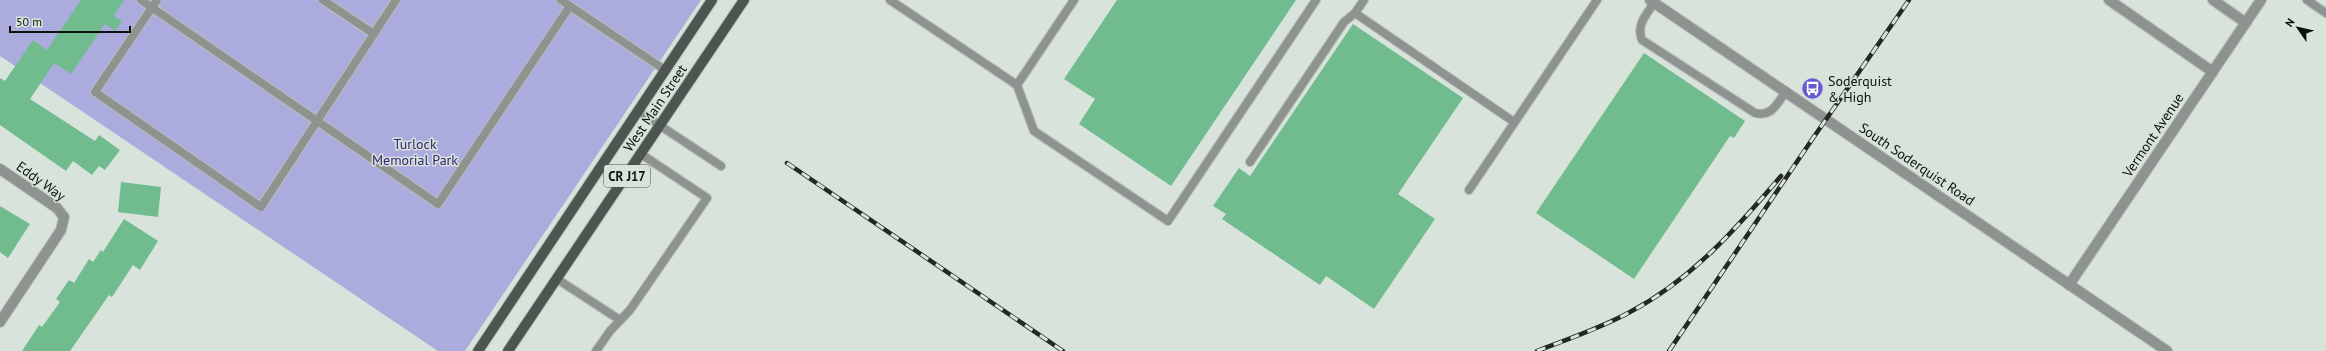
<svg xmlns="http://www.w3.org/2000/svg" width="2326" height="351" viewBox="0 0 2326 351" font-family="'PT Sans',sans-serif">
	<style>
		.green { fill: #acabdd }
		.building { fill: #71bc8f }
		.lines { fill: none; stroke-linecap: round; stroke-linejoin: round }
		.service-casing { stroke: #b7c1ba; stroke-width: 10 }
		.minor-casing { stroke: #b7c1ba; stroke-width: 12 }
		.primary-casing { stroke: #b7c1ba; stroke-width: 12 }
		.service { stroke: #8e9390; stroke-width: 8 }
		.minor { stroke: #8e9390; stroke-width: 10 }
		.primary { stroke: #4c554f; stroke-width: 10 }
		.rail-casing { stroke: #242825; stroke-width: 4.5 }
		.rail { stroke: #d7e3db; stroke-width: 3; stroke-dasharray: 9; stroke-linecap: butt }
		.labels { text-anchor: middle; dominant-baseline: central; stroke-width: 3; stroke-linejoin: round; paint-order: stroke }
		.shield { fill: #d7e3db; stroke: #4a504c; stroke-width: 1 }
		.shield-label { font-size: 13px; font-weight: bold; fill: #0d110e }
		.poi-label { font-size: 14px; fill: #0d110e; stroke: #d7e3db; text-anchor: start }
		.street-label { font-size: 14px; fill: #0d110e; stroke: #d7e3db }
		.park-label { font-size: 14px; fill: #322372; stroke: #d7e3db }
	</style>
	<rect width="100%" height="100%" fill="#d7e3db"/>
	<!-- green -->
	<path class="green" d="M 0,0 L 701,0 L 465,351 L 438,351 L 0,56 Z"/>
	<!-- building -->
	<path class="building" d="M 81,0 L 124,0 L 114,16 L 122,21 L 115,31 L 105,24 L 71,74 L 54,63 L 30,99 L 95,141 L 99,135 L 120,150 L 105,170 L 99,166 L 92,175 L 73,161 L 66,171 L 0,125 L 0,78 L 5,81 L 33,40 L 47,50 Z
		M 1117,0 L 1296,0 L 1171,186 L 1079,124 L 1095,99 L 1064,79 Z
		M 1353,24 L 1463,98 L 1398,194 L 1435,219 L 1374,309 L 1326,276 L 1320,285 L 1222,219 L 1226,214 L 1213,206 L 1239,168 L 1250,176 Z
		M 1644,53 L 1745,121 L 1734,138 L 1730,136 L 1634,279 L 1536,213 Z
		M 121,182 L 161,187 L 158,217 L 118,212 Z
		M 0,206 L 30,224 L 8,258 L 0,252 Z
		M 124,219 L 158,241 L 140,270 L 133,265 L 112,297 L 109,295 L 70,351 L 22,351 L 39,325 L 42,327 L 60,302 L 56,299 L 69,280 L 74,283 L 89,259 L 93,262 L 101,250 L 103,252 Z"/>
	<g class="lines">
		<defs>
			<path id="service" d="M 141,0 L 438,204 L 570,6
				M 157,0 L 95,92 L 261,207 L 396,0
				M 323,0 L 374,34
				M 561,0 L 665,70
				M 890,0 L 1017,85 L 1074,0
				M 1364,0 L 1355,13 L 1514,122
				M 2307,0 L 2326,13
				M 1654,3 C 1646,15 1636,25 1642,40 L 1755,113 C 1772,117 1777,104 1786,91
				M 1017,85 L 1034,131 L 1168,221 L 1316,0
				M 638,111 L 721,166
				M 1250,162 L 1344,22 L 1355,13
				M 1469,190 L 1597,0
				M 557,279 L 620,320
				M 596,351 L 610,331 L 630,310 L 707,198 L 641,154"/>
			<path id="minor" d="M 1650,0 L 2167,351
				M 2109,0 L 2213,72
				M 2213,0 L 2246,23
				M 0,169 L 57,208 L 64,217 L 61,230 L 0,322
				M 2069,285 L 2261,0"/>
			<path id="primary" d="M 478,351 L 712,0
				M 508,351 L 744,0"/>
		</defs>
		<!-- service casing -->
		<use href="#service" class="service-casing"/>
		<!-- minor casing -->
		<use href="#minor" class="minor-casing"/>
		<!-- primary casing -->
		<use href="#primary" class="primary-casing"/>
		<!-- service -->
		<use href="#service" class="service"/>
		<!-- minor -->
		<use href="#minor" class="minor"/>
		<!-- primary -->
		<use href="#primary" class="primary"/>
		<defs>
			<path id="rail" d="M 787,163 L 1063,351
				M 1537,351 C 1568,339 1601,328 1630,312 C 1691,280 1737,228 1781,176
				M 1669,351 L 1811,141 L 1909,0"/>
		</defs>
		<!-- rail casing -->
		<use href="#rail" class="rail-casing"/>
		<!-- rail -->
		<use href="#rail" class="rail"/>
	</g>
	<!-- icons -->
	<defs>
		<symbol id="bus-disc" viewBox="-11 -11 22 22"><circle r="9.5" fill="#6a5ad3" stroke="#d7e3db"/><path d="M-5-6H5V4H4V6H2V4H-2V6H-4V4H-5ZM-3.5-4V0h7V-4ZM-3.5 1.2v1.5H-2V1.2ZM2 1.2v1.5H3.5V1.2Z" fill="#fff"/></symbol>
	</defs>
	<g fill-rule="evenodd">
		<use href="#bus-disc" x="1800" y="76" width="25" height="25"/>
	</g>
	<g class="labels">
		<!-- shield labels -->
		<rect class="shield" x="604" y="165" width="46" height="22" rx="3"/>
		<g class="shield-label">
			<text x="627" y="176">CR J17</text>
		</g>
		<!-- poi labels -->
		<g class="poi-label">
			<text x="1828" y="81">Soderquist<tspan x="1828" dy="16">&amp; High</tspan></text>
		</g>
		<!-- street labels -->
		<g class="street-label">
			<text transform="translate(655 108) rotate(-56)">West Main Street</text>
			<text transform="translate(2153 135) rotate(-56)">Vermont Avenue</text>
			<text transform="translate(1917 164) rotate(34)">South Soderquist Road</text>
			<text transform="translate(41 181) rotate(36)">Eddy Way</text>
		</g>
		<!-- park labels -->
		<g class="park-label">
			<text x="415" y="144">Turlock<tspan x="415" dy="16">Memorial Park</tspan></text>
		</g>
	</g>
	<!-- north arrow -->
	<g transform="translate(2298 28) rotate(304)" stroke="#d7e3db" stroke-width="3" paint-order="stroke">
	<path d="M0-3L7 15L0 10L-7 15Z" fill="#0d110e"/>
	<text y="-6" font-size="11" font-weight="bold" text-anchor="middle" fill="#0d110e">N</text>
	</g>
	<!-- scale -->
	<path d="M10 26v6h120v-6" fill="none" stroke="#0d110e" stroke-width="2"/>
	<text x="16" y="26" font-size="12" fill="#0d110e" stroke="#d7e3db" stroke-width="3" paint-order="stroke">50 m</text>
</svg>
